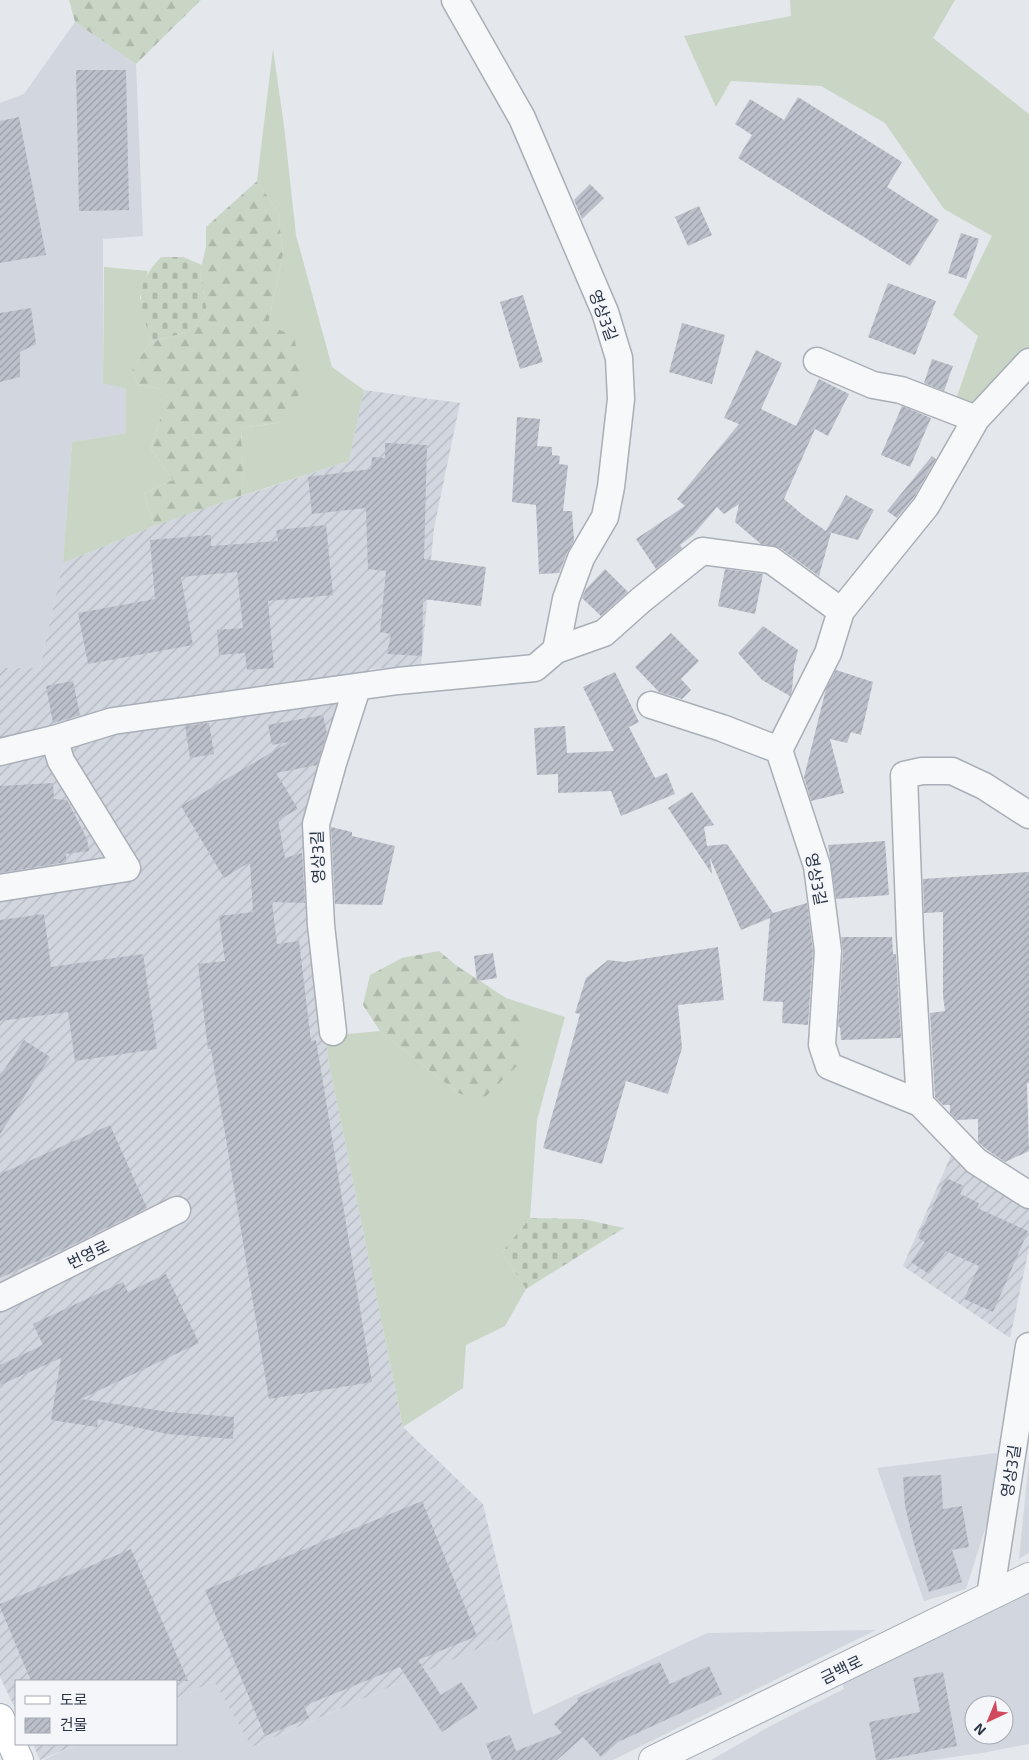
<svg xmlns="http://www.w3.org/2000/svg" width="1029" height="1760" viewBox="0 0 1029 1760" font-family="'Exo 2','Noto Sans KR',sans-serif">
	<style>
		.built { fill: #d2d6de; fill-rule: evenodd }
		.industrial { fill: url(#industrial-furrows) }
		.grass { fill: #c9d6c5 }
		.forest { fill: url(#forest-firs) }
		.cemetery { fill: url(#cemetery-stones) }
		.building { fill: url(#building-hatch) }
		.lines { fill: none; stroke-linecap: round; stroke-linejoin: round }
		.minor-casing { stroke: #a9aeb7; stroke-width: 29 }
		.tertiary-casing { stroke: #a9aeb7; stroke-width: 30 }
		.primary-casing { stroke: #a3abb8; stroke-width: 30 }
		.minor { stroke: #f7f8fa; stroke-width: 26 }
		.tertiary { stroke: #f7f8fa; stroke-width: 28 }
		.primary { stroke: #fff; stroke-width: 28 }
		.labels { text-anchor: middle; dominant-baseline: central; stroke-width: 4.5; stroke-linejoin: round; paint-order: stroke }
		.street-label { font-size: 16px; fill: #2b3445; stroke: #f4f6f9 }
	</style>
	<defs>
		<pattern id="industrial-furrows" width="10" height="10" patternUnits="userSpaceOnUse" patternTransform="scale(1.25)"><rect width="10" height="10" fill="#d2d6de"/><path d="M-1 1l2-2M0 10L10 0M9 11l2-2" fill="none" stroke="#b4b8c0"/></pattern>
		<pattern id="forest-firs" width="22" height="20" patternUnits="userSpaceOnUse" patternTransform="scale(1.25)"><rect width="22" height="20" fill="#c9d6c5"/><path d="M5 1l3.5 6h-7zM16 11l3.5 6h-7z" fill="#adb8ab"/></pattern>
		<pattern id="cemetery-stones" width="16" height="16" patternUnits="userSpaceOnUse" patternTransform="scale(1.25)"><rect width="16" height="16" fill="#c9d6c5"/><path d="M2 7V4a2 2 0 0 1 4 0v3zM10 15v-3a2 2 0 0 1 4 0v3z" fill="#adb8ab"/></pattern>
		<pattern id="building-hatch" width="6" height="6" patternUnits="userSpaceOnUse" patternTransform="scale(1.25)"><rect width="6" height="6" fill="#bbc0ca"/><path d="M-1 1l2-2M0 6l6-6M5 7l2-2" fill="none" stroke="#989da6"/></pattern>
	</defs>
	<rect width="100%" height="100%" fill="#e4e7ec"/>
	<!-- built -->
	<path class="built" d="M 75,22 L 136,64 L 143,236 L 103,239 L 103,382 L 126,389 L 126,433 L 72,442 L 63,563 L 40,668 L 0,668 L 0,103 L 24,94 Z
		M 997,1453 L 988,1520 L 966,1589 L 924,1601 L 877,1468 Z
		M 1029,1459 L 1029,1553 L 1019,1559 Z
		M 1029,1590 L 1029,1744 L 982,1753 L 932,1760 L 711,1760 L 774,1724 L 844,1689 L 841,1677 ZM 974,1705 L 1004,1705 L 1004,1735 L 974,1735 Z
		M 876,1630 L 613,1760 L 43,1760 L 78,1744 L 176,1744 L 176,1698 L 214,1681 L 253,1747 L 514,1633 L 533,1715 L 707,1633 Z"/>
	<!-- industrial -->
	<path class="industrial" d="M 364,390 L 460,403 L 434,528 L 421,666 L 370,669 L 316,785 L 328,1058 L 403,1427 L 483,1504 L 514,1633 L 252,1747 L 214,1681 L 176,1698 L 176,1681 L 16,1681 L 16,1710 L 0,1677 L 0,668 L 40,668 L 63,563 L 169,520 L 349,461 Z
		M 952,1153 L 1029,1207 L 1029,1248 L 1010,1338 L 903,1266 Z
		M 33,1744 L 78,1744 L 40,1760 Z"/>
	<!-- grass -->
	<path class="grass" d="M 790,0 L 955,0 L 933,38 L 1029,114 L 1029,374 L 949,419 L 978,336 L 953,315 L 992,236 L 944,209 L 885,123 L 821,86 L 731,81 L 716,107 L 684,36 L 791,16 Z
		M 273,49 L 284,126 L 296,235 L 332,367 L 364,390 L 349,461 L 241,496 L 243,475 L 241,428 L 283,422 L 268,325 L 283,254 L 278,212 L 257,181 Z
		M 104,267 L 148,271 L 140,297 L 151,342 L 132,369 L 138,385 L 161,389 L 161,416 L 151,449 L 173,480 L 144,493 L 154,526 L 63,563 L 72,442 L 126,433 L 126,389 L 103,383 Z
		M 506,998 L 565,1017 L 537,1120 L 530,1218 L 502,1252 L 526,1289 L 505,1326 L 466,1345 L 463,1388 L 403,1427 L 328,1058 L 326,1036 L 380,1031 L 458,1093 L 521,1016 Z"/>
	<!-- forest -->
	<path class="forest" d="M 69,0 L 201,0 L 136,64 L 75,22 Z
		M 257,181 L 278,212 L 283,254 L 268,325 L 294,336 L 304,386 L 283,422 L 241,428 L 243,475 L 241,496 L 154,526 L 144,493 L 173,480 L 151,449 L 161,416 L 161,389 L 138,385 L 132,369 L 151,342 L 191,331 L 207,312 L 200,272 L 206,247 L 206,227 Z
		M 439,951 L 457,966 L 506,998 L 521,1016 L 522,1061 L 481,1101 L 458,1093 L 380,1031 L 363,1005 L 370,975 L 402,958 Z"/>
	<!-- cemetery -->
	<path class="cemetery" d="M 161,257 L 183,257 L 202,265 L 200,272 L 207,312 L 191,331 L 151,342 C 141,304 131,289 161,257 Z
		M 530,1218 L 583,1219 L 624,1228 L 526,1289 L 502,1252 Z"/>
	<!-- building -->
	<path class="building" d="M 76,70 L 126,70 L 129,210 L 79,211 Z
		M 798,97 L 902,162 L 887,187 L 939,220 L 910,266 L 738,158 L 752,135 L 735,124 L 750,99 L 784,120 Z
		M 19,117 L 46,255 L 0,263 L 0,121 Z
		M 590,184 L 604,198 L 582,219 L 574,200 Z
		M 699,206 L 712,235 L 688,246 L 675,217 Z
		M 961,233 L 979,239 L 966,279 L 948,273 Z
		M 888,283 L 936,301 L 915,355 L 868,337 Z
		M 523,295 L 543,362 L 520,369 L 500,302 Z
		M 31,308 L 36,344 L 20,352 L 20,377 L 0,382 L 0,313 Z
		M 682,323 L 725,335 L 712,384 L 669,372 Z
		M 756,350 L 782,363 L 761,409 L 796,426 L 819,379 L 849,394 L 828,436 L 815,429 L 784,499 L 803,515 L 826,531 L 846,495 L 874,510 L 858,540 L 829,532 L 831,533 L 819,576 L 780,548 L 761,544 L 735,522 L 739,504 L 724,514 L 717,507 L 693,535 L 680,545 L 682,548 L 656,569 L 636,539 L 685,506 L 677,499 L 739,424 L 724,418 Z
		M 932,359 L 953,366 L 944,391 L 924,383 Z
		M 902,406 L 931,418 L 910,467 L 881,455 Z
		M 517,417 L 540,419 L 537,446 L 552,447 L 552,455 L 560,456 L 559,464 L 568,465 L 563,511 L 572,511 L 574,541 L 567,553 L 559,573 L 539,574 L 536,505 L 512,502 Z
		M 385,443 L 427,445 L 424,559 L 486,567 L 481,606 L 423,599 L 422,656 L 387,654 L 391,634 L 380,632 L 386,571 L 368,569 L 366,508 L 312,514 L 308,477 L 371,469 L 372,457 L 385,458 Z
		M 932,456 L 936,459 L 914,497 L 897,518 L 887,511 Z
		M 326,525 L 333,595 L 268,601 L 274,668 L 247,670 L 245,653 L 219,655 L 217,630 L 243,628 L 237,572 L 181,577 L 193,645 L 88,664 L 78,613 L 155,599 L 150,540 L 211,535 L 211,546 L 278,541 L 276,530 Z
		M 605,569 L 628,592 L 601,616 L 582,598 L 586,589 Z
		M 725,569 L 763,574 L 755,614 L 718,606 Z
		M 763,626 L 798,650 L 794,666 L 792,691 L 790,696 L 762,680 L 738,653 Z
		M 671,633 L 699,661 L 681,679 L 691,690 L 682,699 L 659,692 L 635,667 Z
		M 836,670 L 873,682 L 861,735 L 851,732 L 847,743 L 830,739 L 844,793 L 811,801 L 804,777 L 826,689 Z
		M 615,672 L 639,722 L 629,727 L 655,778 L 667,773 L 675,794 L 621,816 L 611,791 L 558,793 L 558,774 L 537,775 L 534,728 L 565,726 L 567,753 L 614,751 L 583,687 Z
		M 73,681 L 80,715 L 53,723 L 46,686 Z
		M 323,715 L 327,733 L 317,765 L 276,773 L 298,809 L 278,820 L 285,858 L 302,853 L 305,903 L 272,902 L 277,944 L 299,941 L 311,1041 L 316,1040 L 372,1382 L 269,1399 L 211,1049 L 208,1049 L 198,964 L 225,961 L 219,916 L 253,912 L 250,862 L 224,878 L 181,806 L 289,742 L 272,745 L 268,725 Z
		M 209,723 L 214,754 L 190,758 L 185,726 Z
		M 53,783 L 54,799 L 67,800 L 87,839 L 89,851 L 66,854 L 66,862 L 0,873 L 0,786 Z
		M 692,792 L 714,825 L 704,827 L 707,846 L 727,844 L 773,913 L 807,903 L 813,951 L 808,1025 L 782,1023 L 783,1002 L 763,1001 L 770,918 L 741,930 L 710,858 L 712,874 L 668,808 Z
		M 331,827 L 352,832 L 352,836 L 395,846 L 382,905 L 335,904 Z
		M 885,841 L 889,895 L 836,899 L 828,845 Z
		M 1029,872 L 1029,1083 L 1027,1083 L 1029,1151 L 1005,1162 L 986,1149 L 978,1142 L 978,1119 L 957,1120 L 950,1113 L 950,1105 L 943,1105 L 935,1097 L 930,1013 L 945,1011 L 943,996 L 943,912 L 924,913 L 923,879 Z
		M 44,914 L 51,967 L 143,954 L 157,1049 L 75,1061 L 68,1012 L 0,1021 L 0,920 Z
		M 841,937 L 892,937 L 893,954 L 896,954 L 901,1038 L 841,1040 L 840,1027 L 838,1027 L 843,952 Z
		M 718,947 L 724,1000 L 678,1005 L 682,1048 L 668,1094 L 626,1081 L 602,1164 L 543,1148 L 580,1014 L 575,1013 L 586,978 L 608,960 L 624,962 Z
		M 493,953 L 497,978 L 477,981 L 474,956 Z
		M 24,1040 L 50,1057 L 0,1134 L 0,1076 Z
		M 110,1125 L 147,1208 L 68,1247 L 0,1278 L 0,1174 Z
		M 946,1178 L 964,1186 L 960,1194 L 979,1203 L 977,1208 L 1028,1231 L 993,1312 L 964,1299 L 979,1266 L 946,1251 L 929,1274 L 911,1262 L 925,1242 L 918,1238 Z
		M 166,1274 L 199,1343 L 81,1399 L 169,1412 L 234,1417 L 233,1439 L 167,1434 L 98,1419 L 97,1427 L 51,1420 L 61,1358 L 0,1385 L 0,1365 L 43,1345 L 33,1324 L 123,1282 L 128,1292 Z
		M 941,1475 L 943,1509 L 962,1506 L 969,1547 L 952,1550 L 962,1582 L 929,1592 L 914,1544 L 905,1506 L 903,1477 Z
		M 422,1501 L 477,1636 L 418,1660 L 441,1695 L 461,1682 L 478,1708 L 442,1732 L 400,1667 L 304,1706 L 309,1718 L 265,1736 L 205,1590 Z
		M 131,1549 L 188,1681 L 31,1681 L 0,1607 L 0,1604 Z
		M 660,1662 L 670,1684 L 709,1666 L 722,1694 L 618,1742 L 601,1757 L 583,1737 L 557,1760 L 492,1760 L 486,1744 L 510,1735 L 516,1751 L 562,1733 L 554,1724 L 578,1701 L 577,1698 Z
		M 943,1672 L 957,1746 L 885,1760 L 876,1760 L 869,1722 L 920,1712 L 913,1678 Z"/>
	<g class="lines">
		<defs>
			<path id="minor" d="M 817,361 L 873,385 L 901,390 L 976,419
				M 1029,362 L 976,419 L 926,506 L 841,611 L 828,653 L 779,750 L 817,866 L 828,951 L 822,1045 L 829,1066 L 920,1103 L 976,1161 L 1029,1195
				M 556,650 L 604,633 L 641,600 L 702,551 L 771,560 L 841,611
				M 651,705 L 722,728 L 779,750
				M 0,752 L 54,739 L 113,721 L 398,681 L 535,668 L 556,650 L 566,599 L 581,558 L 605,517 L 611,487 L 621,399 L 619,358 L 605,312 L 522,118 L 455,0
				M 0,888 L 127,868 L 61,761 L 54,739
				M 333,1032 L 321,925 L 316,824 L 333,763 L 357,688
				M 920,1103 L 910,935 L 904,775 L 922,771 L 952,771 L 984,786 L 1029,815
				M 0,1298 L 177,1210
				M 990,1596 L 1029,1346"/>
			<path id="tertiary" d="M 653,1760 L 1029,1577"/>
			<path id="primary" d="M 0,1718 L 19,1760"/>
		</defs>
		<!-- minor casing -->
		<use href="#minor" class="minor-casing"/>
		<!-- tertiary casing -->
		<use href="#tertiary" class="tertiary-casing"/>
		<!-- primary casing -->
		<use href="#primary" class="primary-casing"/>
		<!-- minor -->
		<use href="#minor" class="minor"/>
		<!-- tertiary -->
		<use href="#tertiary" class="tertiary"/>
		<!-- primary -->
		<use href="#primary" class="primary"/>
	</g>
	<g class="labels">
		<!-- street labels -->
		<g class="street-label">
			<text transform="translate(604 315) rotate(70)">영상3길</text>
			<text transform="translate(317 857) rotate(-92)">영상3길</text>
			<text transform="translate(817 879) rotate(79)">영상3길</text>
			<text transform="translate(88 1254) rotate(-26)">번영로</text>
			<text transform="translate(1010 1471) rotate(-81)">영상3길</text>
			<text transform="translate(841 1669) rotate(-26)">금백로</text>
		</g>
	</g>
	<!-- legend -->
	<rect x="15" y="1680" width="162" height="65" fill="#f4f6f9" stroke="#a4a8b1"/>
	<rect x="25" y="1696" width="25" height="8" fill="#ffffff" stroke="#a4a8b1"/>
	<text x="60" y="1705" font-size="15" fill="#2b3445">도로</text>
	<rect x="25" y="1718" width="25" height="15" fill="url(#building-hatch)" stroke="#a4a8b1"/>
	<text x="60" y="1730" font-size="15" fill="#2b3445">건물</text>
	<!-- north arrow -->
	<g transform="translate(989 1720) rotate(224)"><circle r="24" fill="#f4f6f9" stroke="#a4a8b1"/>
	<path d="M0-4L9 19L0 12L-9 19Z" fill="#d1495b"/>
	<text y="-8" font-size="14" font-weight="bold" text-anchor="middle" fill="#2b3445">N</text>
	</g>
</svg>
